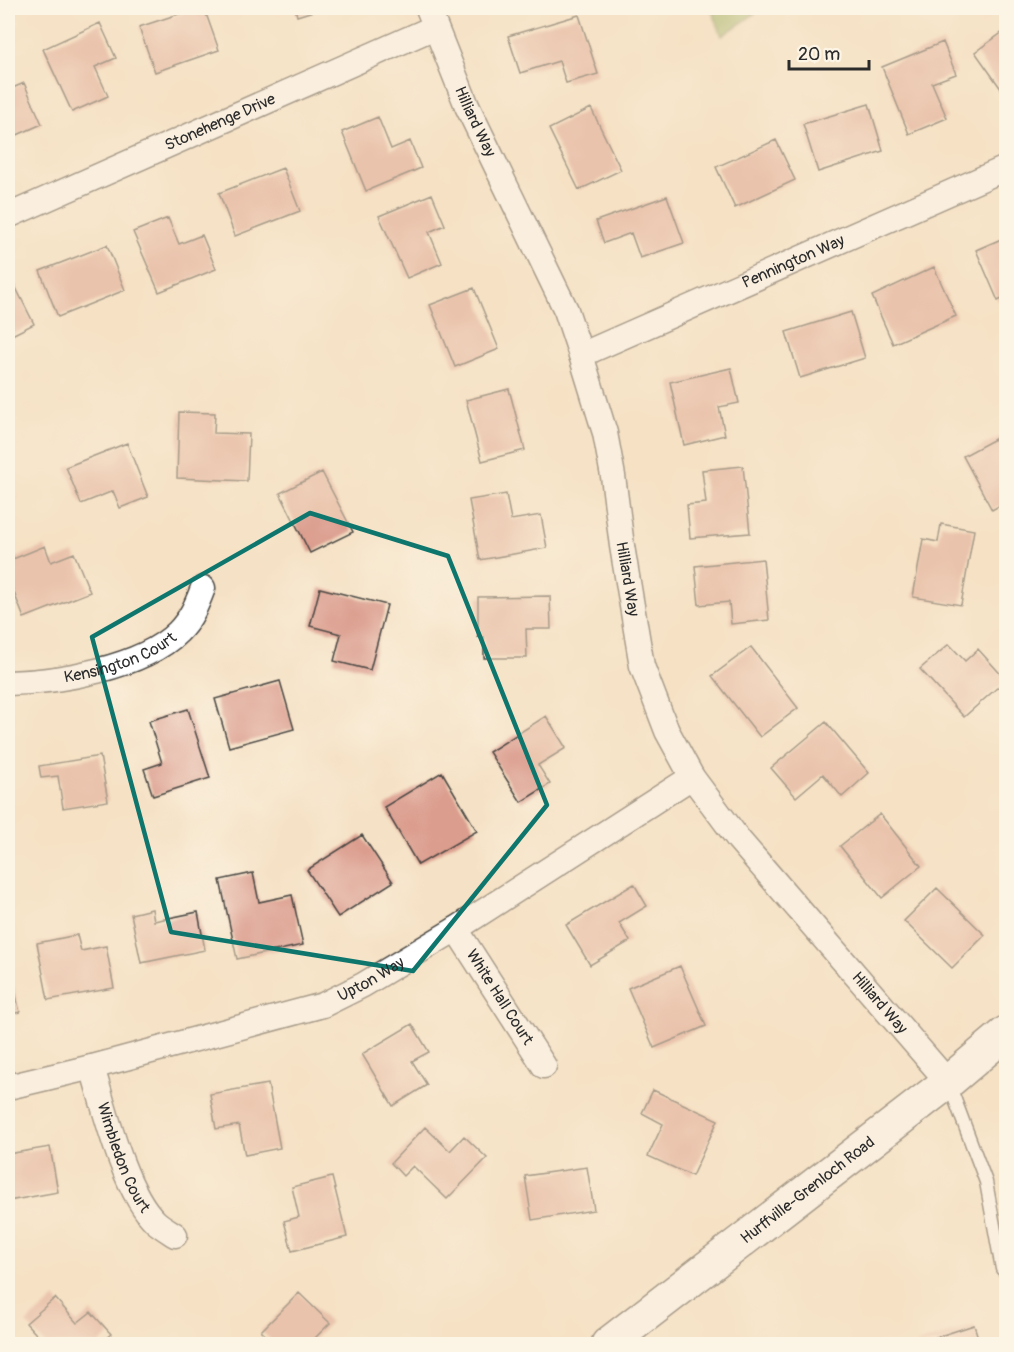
<svg xmlns="http://www.w3.org/2000/svg" width="1014" height="1352" viewBox="0 0 1014 1352" font-family="Pangolin,sans-serif">
	<style>
		.forest { fill: #97b062; stroke: #616e46; stroke-width: 1.5 }
		.building { fill: #db9d8e }
		.lines { fill: none; stroke-linecap: round; stroke-linejoin: round }
		.service-casing { stroke: #494642; stroke-width: 15 }
		.minor-casing { stroke: #494642; stroke-width: 27 }
		.secondary-casing { stroke: #494642; stroke-width: 36 }
		.service { stroke: #fff; stroke-width: 12 }
		.minor { stroke: #fff; stroke-width: 24 }
		.secondary { stroke: #fff; stroke-width: 33 }
		.marked { fill: none; stroke: #0f766e; stroke-width: 4.5; stroke-linejoin: round }
		.labels { text-anchor: middle; dominant-baseline: central; stroke-width: 4.5; stroke-linejoin: round; paint-order: stroke }
		.street-label { font-size: 16px; fill: #2b2b2b; stroke: #fcf5e5 }
	</style>
	<rect width="100%" height="100%" fill="#fcf5e5"/>
	<filter id="ink" filterUnits="userSpaceOnUse"><feTurbulence type="fractalNoise" baseFrequency=".0167" numOctaves="2"/><feDisplacementMap in="SourceGraphic" scale="12" xChannelSelector="R" yChannelSelector="G"/><feConvolveMatrix kernelMatrix="1 2 1 2 8 2 1 2 1" color-interpolation-filters="sRGB"/></filter>
	<filter id="wash" filterUnits="userSpaceOnUse"><feTurbulence type="fractalNoise" baseFrequency=".008" numOctaves="4" result="noise"/><feDisplacementMap in="SourceGraphic" scale="24" xChannelSelector="R" yChannelSelector="G"/><feGaussianBlur stdDeviation="1.35" result="paint"/><feColorMatrix in="noise" values="0 0 0 0 0 0 0 0 0 0 0 0 0 0 0 0 0 1.4 0 .05"/><feComposite in="paint" operator="in"/></filter>
	<g filter="url(#wash)">
		<rect width="100%" height="100%" fill="#f5e1c5"/>
		<!-- forest -->
		<path class="forest" d="M 711,8 L 763,8 L 722,36 Z"/>
		<g id="blocks">
			<!-- building -->
			<path class="building" d="M 197,8 L 204,8 L 219,50 L 155,72 L 139,27 Z
				M 295,8 L 323,8 L 297,16 Z
				M 579,15 L 598,74 L 566,83 L 559,61 L 520,73 L 508,36 Z
				M 100,23 L 116,58 L 95,67 L 108,96 L 72,112 L 43,49 Z
				M 1006,30 L 1006,91 L 1004,93 L 975,52 Z
				M 943,42 L 956,74 L 932,83 L 947,118 L 909,134 L 882,67 Z
				M 24,83 L 42,124 L 8,139 L 8,90 Z
				M 869,104 L 883,151 L 818,172 L 803,124 Z
				M 591,108 L 621,170 L 579,190 L 549,129 Z
				M 378,117 L 391,149 L 410,141 L 421,168 L 366,191 L 342,132 Z
				M 776,140 L 795,180 L 735,208 L 716,167 Z
				M 283,168 L 300,211 L 235,236 L 219,193 Z
				M 432,194 L 445,225 L 429,232 L 442,263 L 407,278 L 379,216 Z
				M 667,196 L 684,243 L 640,258 L 631,233 L 604,243 L 596,221 Z
				M 168,218 L 179,244 L 202,235 L 216,269 L 159,292 L 133,232 Z
				M 1006,237 L 1006,297 L 998,301 L 976,250 Z
				M 107,245 L 125,290 L 58,317 L 40,271 Z
				M 934,267 L 956,316 L 893,344 L 872,296 Z
				M 14,284 L 34,324 L 8,337 L 8,287 Z
				M 474,288 L 499,349 L 455,367 L 430,305 Z
				M 851,312 L 865,358 L 800,378 L 786,332 Z
				M 731,368 L 739,403 L 719,407 L 725,435 L 684,445 L 670,382 Z
				M 509,389 L 525,450 L 482,461 L 466,400 Z
				M 179,412 L 215,413 L 214,433 L 249,434 L 247,481 L 177,478 Z
				M 1006,433 L 1006,502 L 992,510 L 963,456 Z
				M 127,443 L 148,497 L 120,508 L 113,491 L 81,504 L 66,467 Z
				M 743,466 L 750,533 L 690,538 L 687,505 L 706,503 L 702,470 Z
				M 322,472 L 353,532 L 310,553 L 280,493 Z
				M 506,494 L 511,520 L 541,515 L 547,548 L 480,560 L 469,500 Z
				M 941,524 L 974,530 L 961,605 L 913,597 L 923,539 L 938,542 Z
				M 45,546 L 51,562 L 74,553 L 90,592 L 24,618 L 8,577 L 8,561 Z
				M 763,559 L 769,620 L 731,624 L 729,602 L 699,605 L 695,566 Z
				M 320,588 L 387,605 L 370,670 L 334,661 L 341,634 L 310,626 Z
				M 550,596 L 551,629 L 526,629 L 527,658 L 484,658 L 484,637 L 478,637 L 478,597 Z
				M 949,644 L 965,661 L 978,649 L 1006,680 L 964,717 L 920,669 Z
				M 751,647 L 798,708 L 760,737 L 712,676 Z
				M 280,681 L 294,729 L 229,747 L 215,699 Z
				M 188,709 L 210,778 L 153,796 L 144,769 L 162,763 L 149,721 Z
				M 546,716 L 566,748 L 538,765 L 550,784 L 521,802 L 489,752 Z
				M 826,722 L 869,773 L 842,797 L 823,774 L 796,797 L 771,768 Z
				M 100,756 L 108,801 L 63,808 L 58,776 L 41,778 L 39,766 Z
				M 442,772 L 477,831 L 418,865 L 384,807 Z
				M 880,814 L 921,866 L 882,898 L 840,846 Z
				M 362,835 L 393,882 L 338,917 L 307,870 Z
				M 253,873 L 259,902 L 292,895 L 303,945 L 237,959 L 220,880 Z
				M 634,884 L 647,906 L 619,923 L 630,941 L 590,965 L 566,925 Z
				M 937,888 L 985,935 L 952,968 L 904,921 Z
				M 152,909 L 154,921 L 198,912 L 205,950 L 141,963 L 131,914 Z
				M 77,935 L 81,951 L 106,946 L 114,988 L 48,1000 L 37,943 Z
				M 8,964 L 20,1012 L 8,1015 Z
				M 680,966 L 706,1026 L 654,1048 L 628,988 Z
				M 412,1024 L 429,1052 L 412,1061 L 427,1085 L 393,1106 L 362,1054 Z
				M 268,1084 L 280,1148 L 245,1155 L 239,1125 L 216,1129 L 210,1094 Z
				M 653,1090 L 718,1120 L 692,1176 L 648,1156 L 663,1124 L 642,1113 Z
				M 425,1127 L 450,1151 L 464,1136 L 487,1158 L 447,1199 L 413,1166 L 403,1176 L 391,1163 Z
				M 50,1147 L 58,1192 L 8,1201 L 8,1154 Z
				M 587,1167 L 594,1210 L 532,1220 L 525,1176 Z
				M 332,1177 L 347,1237 L 292,1251 L 284,1221 L 299,1217 L 292,1187 Z
				M 299,1293 L 330,1323 L 309,1344 L 275,1344 L 261,1331 Z
				M 55,1298 L 77,1323 L 91,1312 L 111,1334 L 99,1344 L 45,1344 L 26,1323 Z
				M 974,1325 L 980,1344 L 915,1344 Z"/>
		</g>
	</g>
	<g filter="url(#ink)">
		<use href="#blocks" fill-opacity="0" stroke="#494642" stroke-width="1.5"/>
		<g class="lines">
			<defs>
				<path id="service" d="M 949,1084 L 986,1182 L 1002,1269"/>
				<g id="minor">
					<path id="s1" d="M 428,8 L 467,106 L 566,310 L 581,355 L 605,433 L 613,476 L 622,546 L 642,666 L 667,731 L 692,777 L 739,840 L 948,1082"/>
					<path id="s2" d="M 8,216 L 435,27"/>
					<path id="s3" d="M 581,355 L 1006,168"/>
					<path id="s4" d="M 8,683 C 57,682 142,668 178,632 C 191,619 197,604 203,588"/>
					<path id="s5" d="M 456,929 L 544,1066"/>
					<path id="s6" d="M 92,1067 C 105,1110 124,1192 156,1222 C 162,1227 169,1231 175,1235"/>
					<path id="s7" d="M 8,1087 L 92,1067 L 323,1005 L 363,985 L 456,929 L 692,777"/>
				</g>
				<g id="secondary">
					<path id="s8" d="M 608,1344 L 948,1082 L 1006,1033"/>
				</g>
			</defs>
			<!-- service casing -->
			<use href="#service" class="service-casing"/>
			<!-- minor casing -->
			<use href="#minor" class="minor-casing"/>
			<!-- secondary casing -->
			<use href="#secondary" class="secondary-casing"/>
			<!-- service -->
			<use href="#service" class="service"/>
			<!-- minor -->
			<use href="#minor" class="minor"/>
			<!-- secondary -->
			<use href="#secondary" class="secondary"/>
		</g>
	</g>
	<!-- marked area -->
	<path d="M0 0H1014V1352H0ZM 310,513 L 448,556 L 547,805 L 413,971 L 171,932 L 92,637 Z" fill="#f5e1c5" fill-opacity=".55" fill-rule="evenodd"/>
	<path class="marked" d="M 310,513 L 448,556 L 547,805 L 413,971 L 171,932 L 92,637 Z"/>
	<g class="labels">
		<!-- street labels -->
		<g class="street-label">
			<text stroke="none"><textPath href="#s1" startOffset="123">Hilliard Way</textPath></text>
			<text stroke="none"><textPath href="#s2" startOffset="232">Stonehenge Drive</textPath></text>
			<text stroke="none"><textPath href="#s3" startOffset="232">Pennington Way</textPath></text>
			<text stroke="none"><textPath href="#s1" startOffset="609">Hilliard Way</textPath></text>
			<text stroke="none"><textPath href="#s4" startOffset="116">Kensington Court</textPath></text>
			<text stroke="none"><textPath href="#s7" startOffset="380">Upton Way</textPath></text>
			<text stroke="none"><textPath href="#s5" startOffset="81">White Hall Court</textPath></text>
			<text stroke="none"><textPath href="#s1" startOffset="1113">Hilliard Way</textPath></text>
			<text stroke="none"><textPath href="#s6" startOffset="96">Wimbledon Court</textPath></text>
			<text stroke="none"><textPath href="#s8" startOffset="252">Hurffville-Grenloch Road</textPath></text>
		</g>
	</g>
	<!-- margin -->
	<rect width="1014" height="1352" fill="none" stroke="#fcf5e5" stroke-width="30"/>
	<!-- scale -->
	<path d="M789 60v9h80v-9" fill="none" stroke="#2b2b2b" stroke-width="3"/>
	<text x="798" y="60" font-size="18" fill="#2b2b2b" stroke="#fcf5e5" stroke-width="4.5" paint-order="stroke">20 m</text>
</svg>
